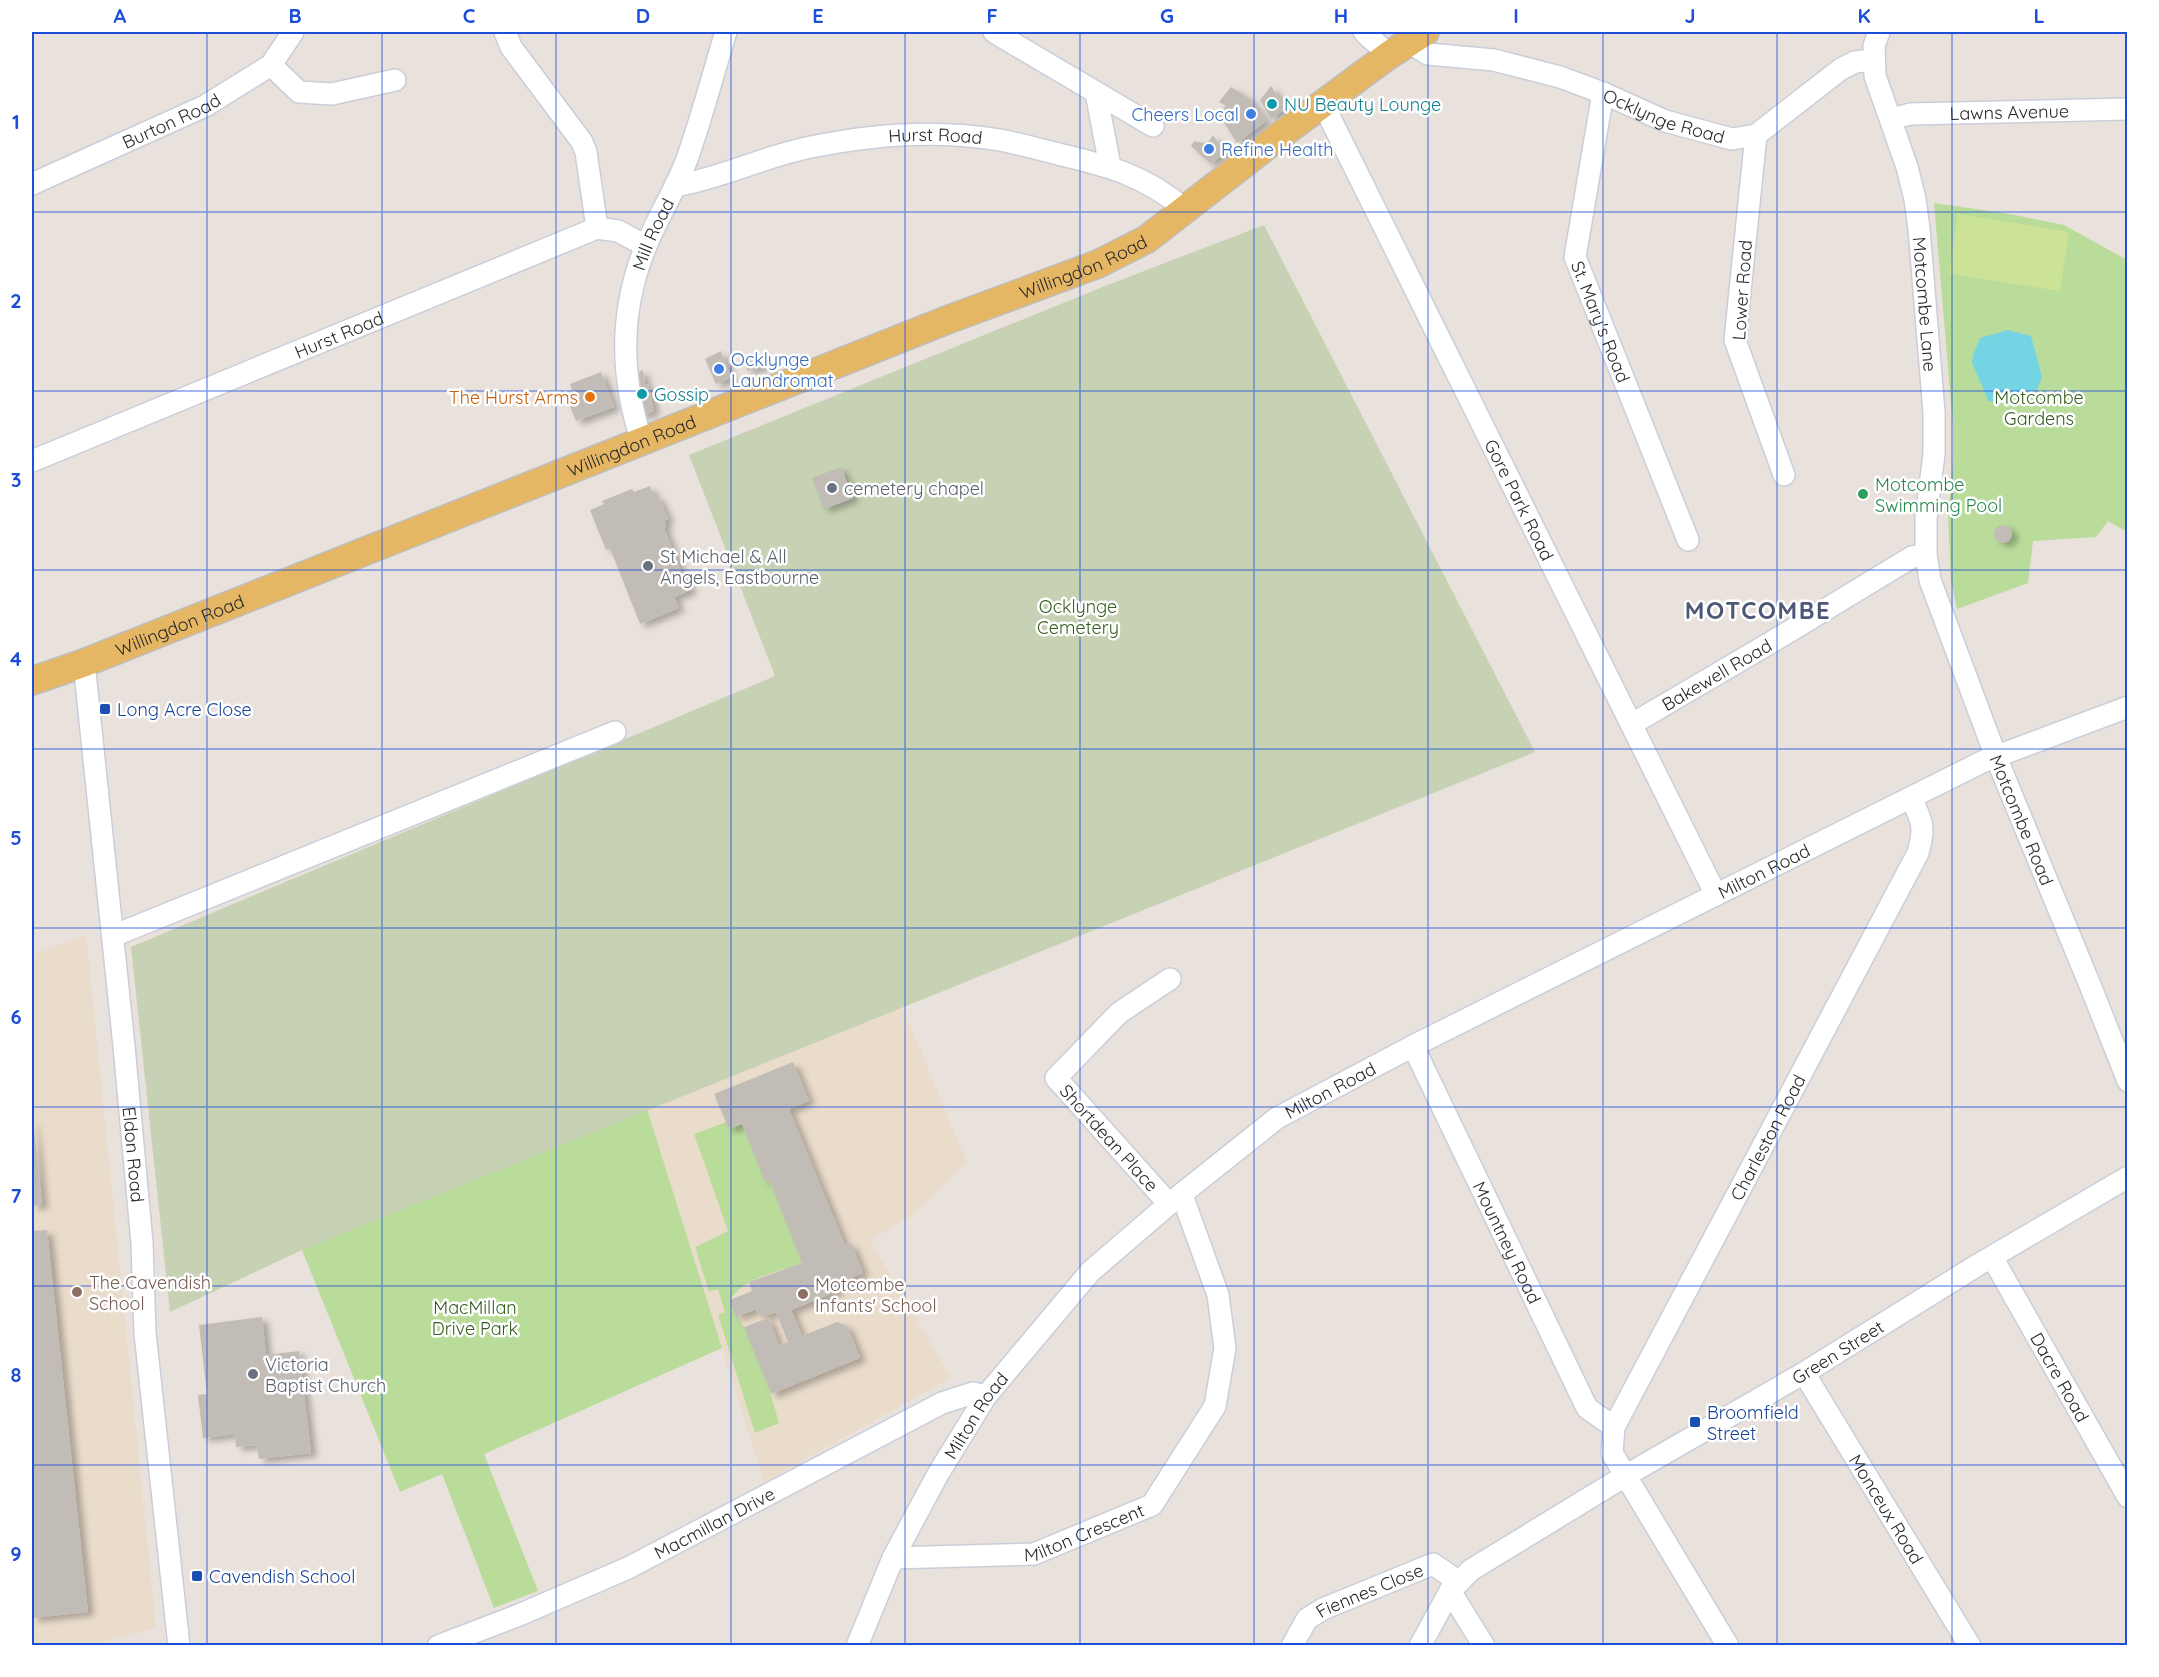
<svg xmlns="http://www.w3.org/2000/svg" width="2159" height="1677" viewBox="0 0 2159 1677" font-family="Quicksand,sans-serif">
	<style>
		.education { fill: #eadccb }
		.green { fill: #b9dc9b }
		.cemetery { fill: #c6d2b3 }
		.pitch { fill: #cce397 }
		.water { fill: #75d4e4 }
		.building { fill: #c2bcb6; filter: url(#shadow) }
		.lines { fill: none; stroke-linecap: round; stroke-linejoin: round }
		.minor-casing { stroke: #c9ced9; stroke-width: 24 }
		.major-casing { stroke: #bebebe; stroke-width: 30 }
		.minor { stroke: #fff; stroke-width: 21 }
		.major { stroke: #e5b764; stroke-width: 27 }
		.grid { fill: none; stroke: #1d4ed8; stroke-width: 1.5; stroke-opacity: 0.55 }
		.culture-dot { fill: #0f9aa8; stroke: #fff; stroke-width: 2 }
		.shop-dot { fill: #3f7fe0; stroke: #fff; stroke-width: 2 }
		.food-dot { fill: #e8710a; stroke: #fff; stroke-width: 2 }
		.worship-dot { fill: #6b7280; stroke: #fff; stroke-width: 2 }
		.leisure-dot { fill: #2e9e5b; stroke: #fff; stroke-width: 2 }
		.transit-dot { fill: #1a4fb4; stroke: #fff; stroke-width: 2 }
		.education-dot { fill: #8d6e63; stroke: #fff; stroke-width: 2 }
		.labels { text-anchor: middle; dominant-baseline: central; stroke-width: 5; stroke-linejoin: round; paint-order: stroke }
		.culture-label { font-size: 18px; fill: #0d838f; stroke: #fff; text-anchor: start }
		.street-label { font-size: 18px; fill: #282828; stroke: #fff }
		.shop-label { font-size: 18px; fill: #366cbe; stroke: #fff; text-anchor: start }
		.food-label { font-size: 18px; fill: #c56008; stroke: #fff; text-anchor: end }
		.park-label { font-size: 18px; fill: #345e1f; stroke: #fff }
		.leisure-label { font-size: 18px; fill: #27864d; stroke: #fff; text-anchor: start }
		.worship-label { font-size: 18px; fill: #5b616d; stroke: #fff; text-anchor: start }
		.transit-label { font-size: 18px; fill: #164399; stroke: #fff; text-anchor: start }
		.education-label { font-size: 18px; fill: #785e54; stroke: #fff; text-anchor: start }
		.district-label { font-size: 24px; font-weight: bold; letter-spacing: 1.5px; fill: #4c5875; stroke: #fff }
		.neatline { fill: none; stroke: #1d4ed8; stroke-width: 2 }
		.grid-label { font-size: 20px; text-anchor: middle; font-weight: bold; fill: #1d4ed8 }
	</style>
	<defs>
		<filter id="shadow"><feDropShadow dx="6" dy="4" stdDeviation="3" flood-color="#0004"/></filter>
	</defs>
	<rect width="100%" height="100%" fill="#e9e1db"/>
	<!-- education -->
	<path class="education" d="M 86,935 L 156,1628 L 92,1645 L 32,1646 L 32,955 Z
		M 902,1006 L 967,1163 L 911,1216 L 870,1240 L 951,1378 L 764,1482 L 647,1109 Z"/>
	<!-- green -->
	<path class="green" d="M 1934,203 L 2010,214 L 2064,225 L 2127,260 L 2127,532 L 2108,521 L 2096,537 L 2033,541 L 2028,583 L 1957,609 L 1951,581 L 1948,516 L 1953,462 L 1953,425 Z
		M 647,1109 L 722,1348 L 484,1454 L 538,1591 L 494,1608 L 442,1474 L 400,1492 L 302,1250 Z
		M 726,1122 L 729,1129 L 742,1124 L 765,1181 L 769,1180 L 802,1263 C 777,1273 747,1275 730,1300 C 734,1311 740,1319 745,1329 C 759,1359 770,1391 779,1423 L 755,1433 L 718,1315 L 725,1312 L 718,1289 L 709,1292 L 695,1247 L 728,1231 L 694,1134 Z"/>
	<!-- cemetery -->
	<path class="cemetery" d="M 1264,225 L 1535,752 L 302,1250 L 170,1312 L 131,947 L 775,676 L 689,455 L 1105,286 Z"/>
	<!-- pitch -->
	<path class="pitch" d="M 1958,214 L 2069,232 L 2060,291 L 1949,274 Z"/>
	<!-- water -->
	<path class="water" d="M 2008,330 L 2031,336 L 2042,377 L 2037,390 L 2006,400 L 1989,402 L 1972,363 L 1973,355 L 1980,338 Z"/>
	<!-- building -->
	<path class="building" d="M 1271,86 L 1285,109 L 1271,119 L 1260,100 Z
		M 1231,87 L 1250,99 L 1266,121 L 1237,143 L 1218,113 L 1226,106 L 1219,102 Z
		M 1213,135 L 1225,152 L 1211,164 L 1191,146 L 1194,141 L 1207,144 Z
		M 721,351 L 731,378 L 716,384 L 705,359 Z
		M 762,356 L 766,365 L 748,371 L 744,364 Z
		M 643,370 L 645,385 L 648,384 L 654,411 L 640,416 L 632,375 Z
		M 601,372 L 614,407 L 576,421 L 567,398 L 574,396 L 570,384 Z
		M 841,467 L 853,498 L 824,509 L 812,478 Z
		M 650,486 L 654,497 L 658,496 L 668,519 L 664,521 L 666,527 L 664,528 L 685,582 L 687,581 L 691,590 L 674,597 L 679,608 L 640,624 L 610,548 L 606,550 L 590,510 L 604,504 L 602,501 L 632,489 L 634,492 Z
		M1994 534a9 9 0 1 1 18 0a9 9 0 1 1-18 0Z
		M 793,1062 L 809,1101 L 789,1109 L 845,1245 L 851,1243 L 863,1273 L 835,1284 L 838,1291 L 791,1310 L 802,1336 L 837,1322 L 847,1326 L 860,1358 L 771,1394 L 744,1327 L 768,1318 L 779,1345 L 788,1342 L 776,1312 L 765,1316 L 758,1314 L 756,1309 L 736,1317 L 730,1300 L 752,1291 L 749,1282 L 802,1263 L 769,1180 L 765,1182 L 742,1124 L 729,1129 L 714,1094 Z
		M 32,1119 L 33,1119 L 42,1205 L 32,1206 Z
		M 47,1230 L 88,1612 L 32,1618 L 32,1231 Z
		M 262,1317 L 266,1355 L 299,1351 L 311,1453 L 259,1459 L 257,1445 L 236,1447 L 235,1434 L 203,1438 L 198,1395 L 207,1394 L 199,1325 Z"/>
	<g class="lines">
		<defs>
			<g id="minor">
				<path d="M 505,32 L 511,47 L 582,142 L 586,152 L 597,228"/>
				<path d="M 994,32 L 1153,126"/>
				<path d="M 1364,32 L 1389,55"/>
				<path id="s1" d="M 1879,32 L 1874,46 L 1875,76 L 1907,167 L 1915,199 L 1919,229 L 1934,412 L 1934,454 L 1926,518 L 1926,555 L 1930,580 L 1996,757 L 2092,990 L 2128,1081"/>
				<path id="s2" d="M 1410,43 L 1428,54 L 1494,60 L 1560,77 L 1603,93 L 1665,121 L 1732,139 L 1756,135 L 1841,69 L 1855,62 L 1873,60"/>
				<path d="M 271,65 L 299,92 L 332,94 L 395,80"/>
				<path d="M 1096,93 L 1110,166"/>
				<path id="s3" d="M 1603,93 L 1575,257 L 1688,540"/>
				<path id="s4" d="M 1323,104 L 1716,895"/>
				<path id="s5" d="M 1892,119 L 1910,114 L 2128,109"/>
				<path d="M 1756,135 L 1735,340 L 1784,475"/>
				<path id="s6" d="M 32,184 L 205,106 L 271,65 L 293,32"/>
				<path id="s7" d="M 675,186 C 722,178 765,156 811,147 C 874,134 936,129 1000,140 C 1020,144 1039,149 1058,154 C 1109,166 1144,175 1186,210"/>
				<path id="s8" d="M 642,442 C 620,376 619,311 646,246 C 658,216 676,189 687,159 C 702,117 713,74 726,32"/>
				<path id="s9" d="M 32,461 L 597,228 L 618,231 L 646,246"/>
				<path id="s10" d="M 84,663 L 124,1046 L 142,1243 L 145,1333 L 179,1646"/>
				<path id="s11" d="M 1632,724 L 1770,643 L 1912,557 L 1926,555"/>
				<path d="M 113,936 L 615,732"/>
				<path id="s12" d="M 1413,1046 L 1587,1408 L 1614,1427"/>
				<path d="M 1169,1204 L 1056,1078 L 1119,1013 L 1170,979"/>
				<path id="s13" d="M 1992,1257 L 2128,1497"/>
				<path id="s14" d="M 1804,1373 L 1970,1646"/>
				<path id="s15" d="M 893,1558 L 1034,1554 L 1152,1505 L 1215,1406 L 1225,1348 L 1218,1295 L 1182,1195"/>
				<path d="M 1450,1591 L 1484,1646"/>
				<path id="s16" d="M 438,1646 L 519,1615 L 628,1568 L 942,1403 L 973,1393 L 986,1396"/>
				<path id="s17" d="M 857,1646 L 893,1558 L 938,1474 L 986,1396 L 1090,1272 L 1169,1204 L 1277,1118 L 1413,1046 L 1984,761 L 2128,707"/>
				<path id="s18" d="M 1292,1646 L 1307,1619 L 1323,1609 L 1433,1564 L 1459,1582"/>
				<path id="s19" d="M 1420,1646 L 1450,1591 L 1471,1570 L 1625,1476 L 1804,1373 L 1976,1266 L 2128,1177"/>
				<path id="s20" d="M 1728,1646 L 1612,1453 L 1614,1427 L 1918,853 C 1925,828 1923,822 1911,798"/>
			</g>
			<g id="major">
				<path id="s21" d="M 32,681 L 84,663 L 947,320 L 1098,264 L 1147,239 L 1282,134 L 1389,55 L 1425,32"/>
			</g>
		</defs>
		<!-- minor casing -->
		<use href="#minor" class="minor-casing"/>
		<!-- major casing -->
		<use href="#major" class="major-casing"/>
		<!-- minor -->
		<use href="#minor" class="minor"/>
		<!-- major -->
		<use href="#major" class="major"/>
	</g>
	<!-- grid -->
	<path class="grid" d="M 207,32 L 207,1646M 382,32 L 382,1646M 556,32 L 556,1646M 731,32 L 731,1646M 905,32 L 905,1646M 1080,32 L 1080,1646M 1254,32 L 1254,1646M 1428,32 L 1428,1646M 1603,32 L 1603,1646M 1777,32 L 1777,1646M 1952,32 L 1952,1646M 32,212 L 2128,212M 32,391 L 2128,391M 32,570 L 2128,570M 32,749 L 2128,749M 32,928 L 2128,928M 32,1107 L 2128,1107M 32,1286 L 2128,1286M 32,1465 L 2128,1465"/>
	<!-- markers -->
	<g class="culture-dot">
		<circle cx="1272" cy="104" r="6"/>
		<circle cx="642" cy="394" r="6"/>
	</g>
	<g class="shop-dot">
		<circle cx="1251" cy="114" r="6"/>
		<circle cx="1209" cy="149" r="6"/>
		<circle cx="719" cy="369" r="6"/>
	</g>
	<circle class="food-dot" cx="590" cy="397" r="6"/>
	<g class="worship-dot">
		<circle cx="832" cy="488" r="6"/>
		<circle cx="648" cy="566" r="6"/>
		<circle cx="253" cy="1374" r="6"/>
	</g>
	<circle class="leisure-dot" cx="1863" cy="494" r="6"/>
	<g class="transit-dot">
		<rect x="99" y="703" width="12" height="12" rx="3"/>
		<rect x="1689" y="1416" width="12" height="12" rx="3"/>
		<rect x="191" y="1570" width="12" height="12" rx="3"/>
	</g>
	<g class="education-dot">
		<circle cx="77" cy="1292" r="6"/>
		<circle cx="803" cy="1294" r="6"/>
	</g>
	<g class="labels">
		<!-- culture labels -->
		<g class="culture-label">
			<text x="1284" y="104">NU Beauty Lounge</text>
			<text x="654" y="394">Gossip</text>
		</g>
		<!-- street labels -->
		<g class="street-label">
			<text stroke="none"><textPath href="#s5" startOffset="118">Lawns Avenue</textPath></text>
			<text stroke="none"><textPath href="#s2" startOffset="267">Ocklynge Road</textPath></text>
			<text stroke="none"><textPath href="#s6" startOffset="153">Burton Road</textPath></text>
			<text stroke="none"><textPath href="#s7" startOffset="267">Hurst Road</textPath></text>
			<text stroke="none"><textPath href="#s8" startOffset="214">Mill Road</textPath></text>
			<text stroke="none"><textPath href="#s21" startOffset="1130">Willingdon Road</textPath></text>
			<text transform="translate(1742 290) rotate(-86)">Lower Road</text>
			<text stroke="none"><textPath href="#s1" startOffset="280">Motcombe Lane</textPath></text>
			<text stroke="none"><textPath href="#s3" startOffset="236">St. Mary's Road</textPath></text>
			<text stroke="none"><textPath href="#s9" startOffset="332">Hurst Road</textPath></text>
			<text stroke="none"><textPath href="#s21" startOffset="644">Willingdon Road</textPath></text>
			<text stroke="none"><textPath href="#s4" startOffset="442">Gore Park Road</textPath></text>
			<text stroke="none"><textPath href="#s21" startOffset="158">Willingdon Road</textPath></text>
			<text stroke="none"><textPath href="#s11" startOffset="98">Bakewell Road</textPath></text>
			<text stroke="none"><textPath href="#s1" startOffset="814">Motcombe Road</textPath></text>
			<text stroke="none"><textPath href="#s17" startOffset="1232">Milton Road</textPath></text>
			<text stroke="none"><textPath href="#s17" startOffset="746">Milton Road</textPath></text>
			<text stroke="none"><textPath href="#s20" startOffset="579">Charleston Road</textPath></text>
			<text transform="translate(1109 1138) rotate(48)">Shortdean Place</text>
			<text stroke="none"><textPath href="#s10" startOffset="494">Eldon Road</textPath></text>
			<text stroke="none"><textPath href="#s12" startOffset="218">Mountney Road</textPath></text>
			<text stroke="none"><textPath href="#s19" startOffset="519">Green Street</textPath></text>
			<text stroke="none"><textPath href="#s13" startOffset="138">Dacre Road</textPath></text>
			<text stroke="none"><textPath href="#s17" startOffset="260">Milton Road</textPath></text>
			<text stroke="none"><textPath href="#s14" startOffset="159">Monceux Road</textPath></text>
			<text stroke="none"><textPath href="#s16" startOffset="303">Macmillan Drive</textPath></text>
			<text stroke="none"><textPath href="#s15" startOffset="195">Milton Crescent</textPath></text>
			<text stroke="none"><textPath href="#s18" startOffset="100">Fiennes Close</textPath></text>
		</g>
		<!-- shop labels -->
		<g class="shop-label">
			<text x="1239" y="114" text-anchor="end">Cheers Local</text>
			<text x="1221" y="149">Refine Health</text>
			<text x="731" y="359">Ocklynge<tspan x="731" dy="21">Laundromat</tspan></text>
		</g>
		<!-- food labels -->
		<g class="food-label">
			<text x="578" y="397">The Hurst Arms</text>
		</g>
		<!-- park labels -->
		<g class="park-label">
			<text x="2039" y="397">Motcombe<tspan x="2039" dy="21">Gardens</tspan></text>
			<text x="1078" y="606">Ocklynge<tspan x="1078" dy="21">Cemetery</tspan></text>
			<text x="475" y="1307">MacMillan<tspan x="475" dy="21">Drive Park</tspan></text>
		</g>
		<!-- leisure labels -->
		<g class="leisure-label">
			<text x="1875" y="484">Motcombe<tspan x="1875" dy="21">Swimming Pool</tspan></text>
		</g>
		<!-- worship labels -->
		<g class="worship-label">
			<text x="844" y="488">cemetery chapel</text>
			<text x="660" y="556">St Michael &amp; All<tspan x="660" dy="21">Angels, Eastbourne</tspan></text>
			<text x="265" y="1364">Victoria<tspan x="265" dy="21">Baptist Church</tspan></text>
		</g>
		<!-- transit labels -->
		<g class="transit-label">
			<text x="117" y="709">Long Acre Close</text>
			<text x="1707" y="1412">Broomfield<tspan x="1707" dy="21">Street</tspan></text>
			<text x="209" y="1576">Cavendish School</text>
		</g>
		<!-- education labels -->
		<g class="education-label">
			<text x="89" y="1282">The Cavendish<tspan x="89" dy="21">School</tspan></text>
			<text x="815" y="1284">Motcombe<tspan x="815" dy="21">Infants' School</tspan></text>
		</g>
		<!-- district labels -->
		<g class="district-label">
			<text x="1758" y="610">MOTCOMBE</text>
		</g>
	</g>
	<!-- border -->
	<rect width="2159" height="1677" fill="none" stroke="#ffffff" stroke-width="66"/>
	<rect x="33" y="33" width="2093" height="1611" class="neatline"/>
	<g class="grid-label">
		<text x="120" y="23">A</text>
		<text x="295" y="23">B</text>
		<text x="469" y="23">C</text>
		<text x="643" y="23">D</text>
		<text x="818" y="23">E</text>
		<text x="992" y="23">F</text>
		<text x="1167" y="23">G</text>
		<text x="1341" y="23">H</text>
		<text x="1516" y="23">I</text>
		<text x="1690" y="23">J</text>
		<text x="1864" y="23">K</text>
		<text x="2039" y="23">L</text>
		<text x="16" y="129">1</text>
		<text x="16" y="308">2</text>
		<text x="16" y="487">3</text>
		<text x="16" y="666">4</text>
		<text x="16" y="845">5</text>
		<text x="16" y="1024">6</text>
		<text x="16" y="1203">7</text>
		<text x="16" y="1382">8</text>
		<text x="16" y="1561">9</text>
	</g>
</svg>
